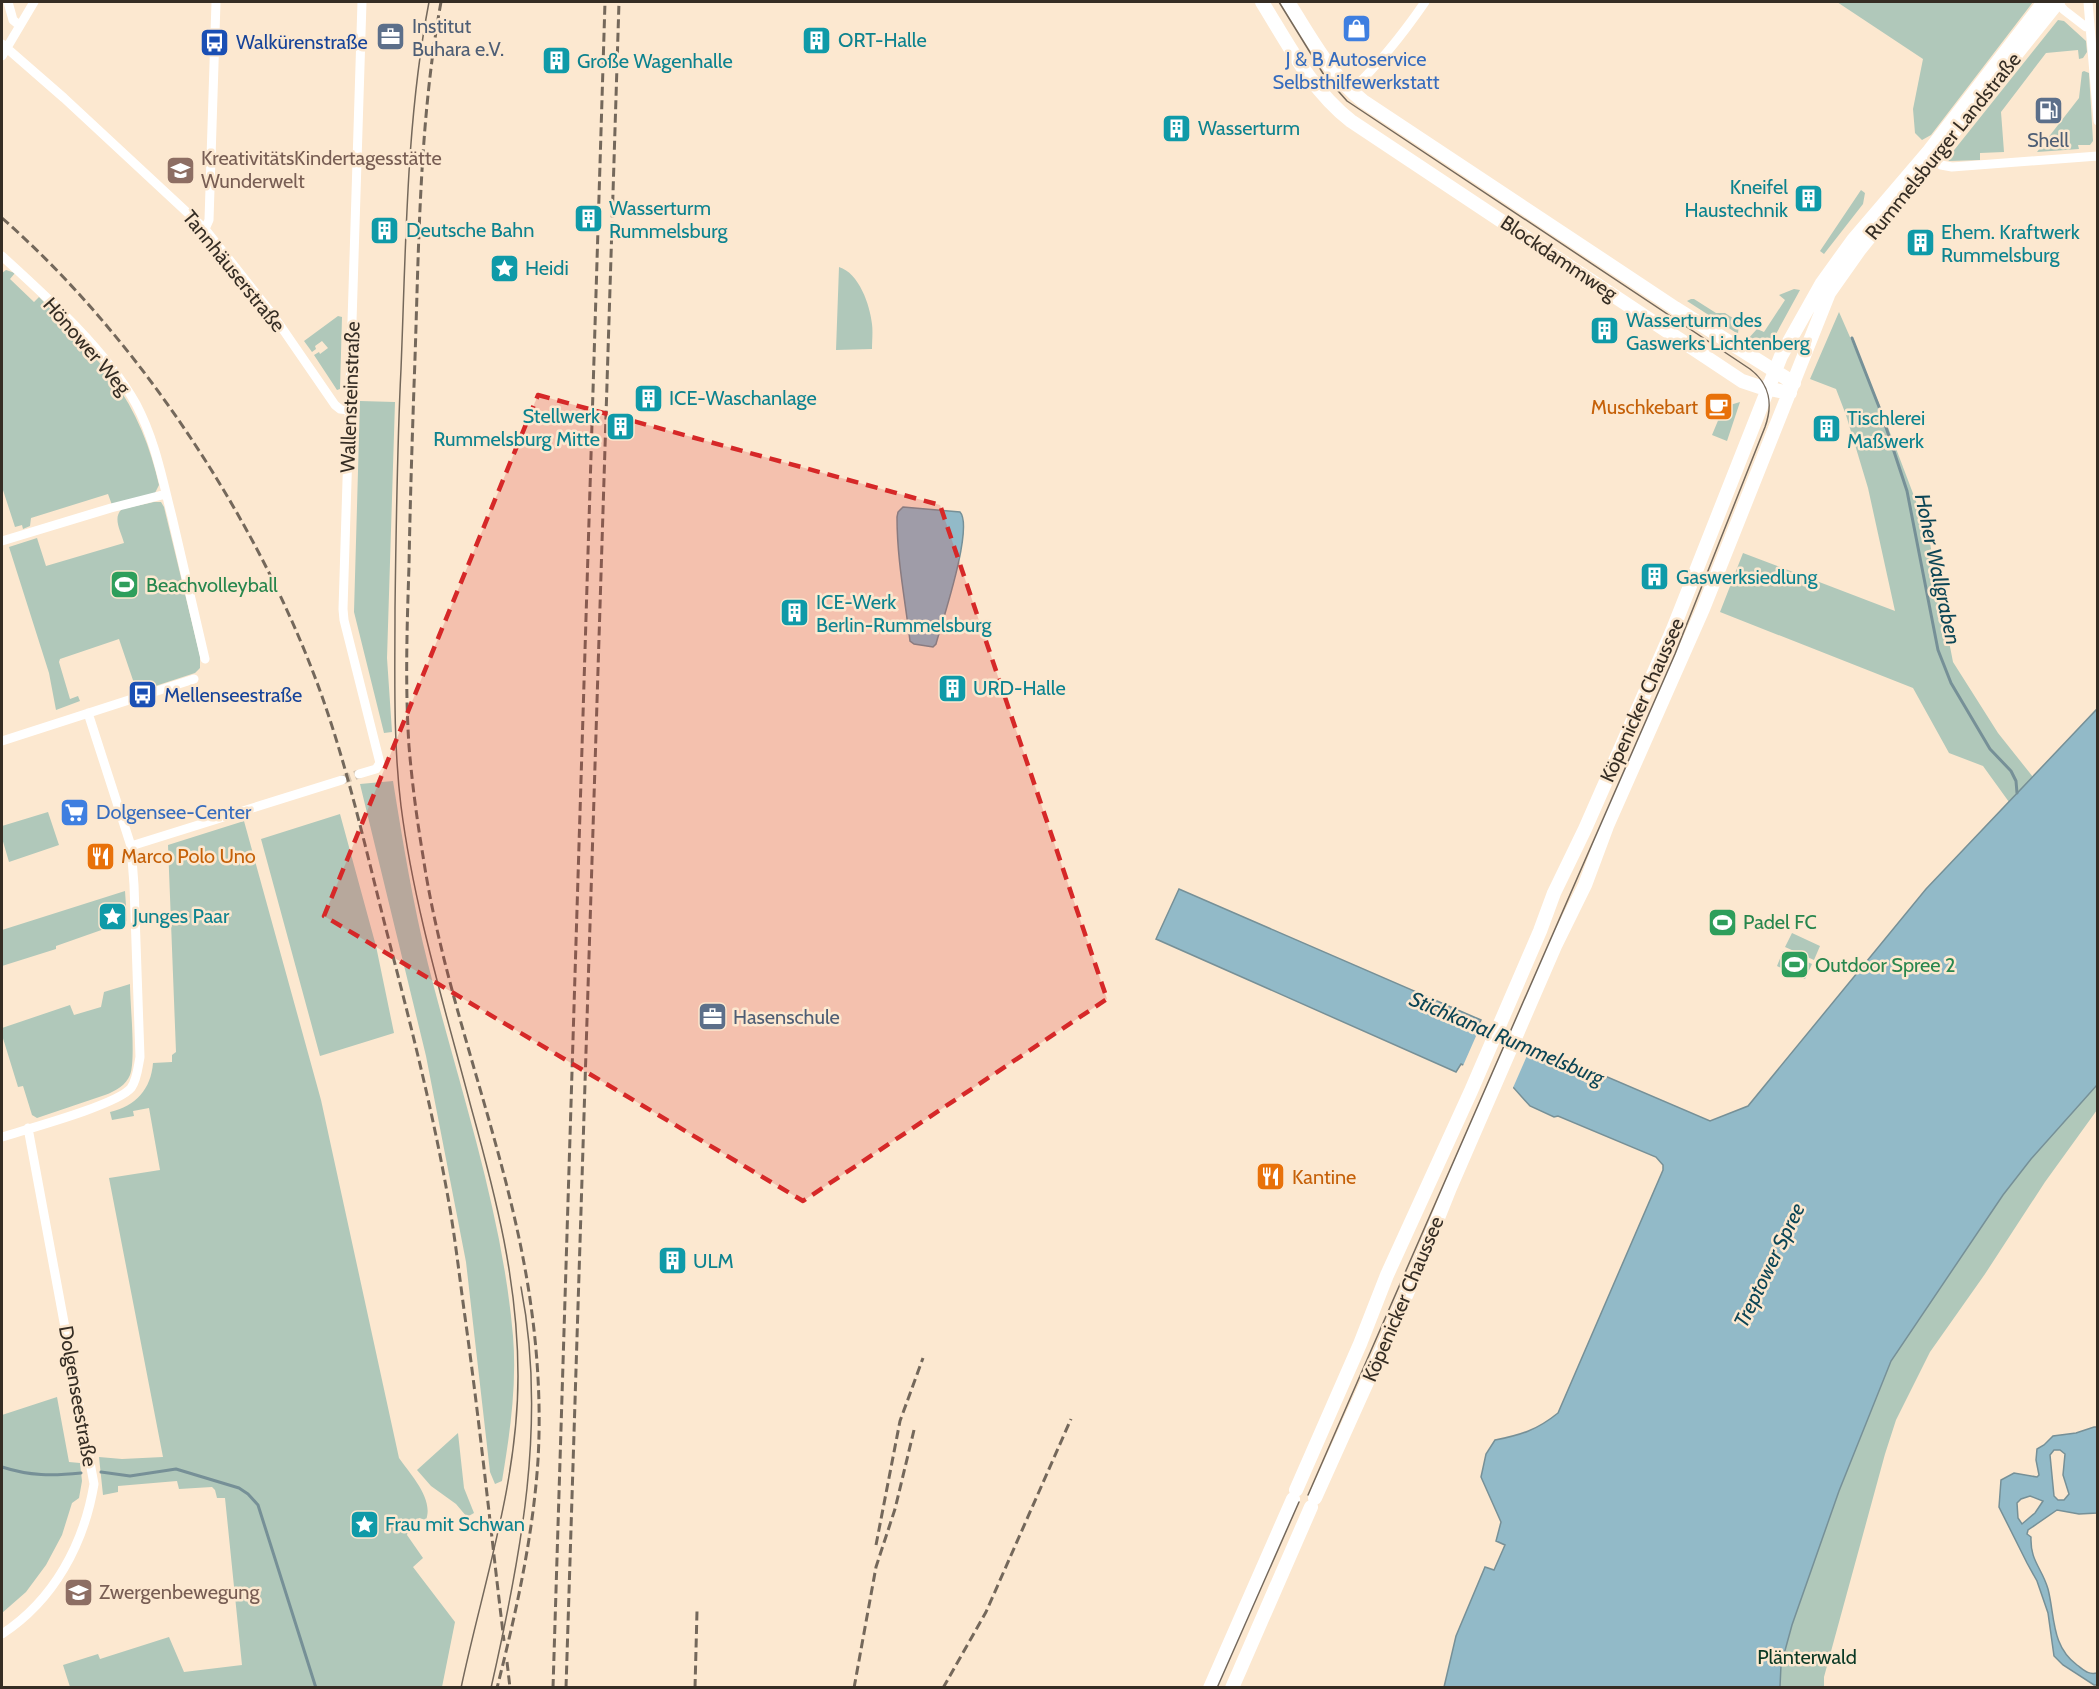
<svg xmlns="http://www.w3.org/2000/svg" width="2099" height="1689" viewBox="0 0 2099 1689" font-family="Cabin,sans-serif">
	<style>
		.green { fill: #b0c8ba }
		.water { fill: #92bac8; stroke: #769097; stroke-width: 1.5; fill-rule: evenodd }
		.pier { fill: #fce8d0 }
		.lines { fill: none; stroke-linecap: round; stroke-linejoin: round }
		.stream { stroke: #769097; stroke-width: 3 }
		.street-tunnel { stroke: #d4c3ae; stroke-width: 9; stroke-dasharray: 9 4.5; stroke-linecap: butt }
		.street { stroke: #fff; stroke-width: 9 }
		.secondary { stroke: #fff; stroke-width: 14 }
		.tram { stroke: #74685b; stroke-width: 1.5 }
		.rail { stroke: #74685b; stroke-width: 3; stroke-dasharray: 9 4.5; stroke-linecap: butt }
		.marked { fill: #d62828; fill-opacity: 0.2; stroke: #d62828; stroke-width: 4.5; stroke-dasharray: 12 8; stroke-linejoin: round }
		.labels { text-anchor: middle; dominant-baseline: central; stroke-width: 5; stroke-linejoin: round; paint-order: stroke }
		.service-label { font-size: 20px; fill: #4e5e75; stroke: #fce8d0; text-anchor: start }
		.culture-label { font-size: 20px; fill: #0d838f; stroke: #fce8d0; text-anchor: start }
		.transit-label { font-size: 20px; fill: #164399; stroke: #fce8d0; text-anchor: start }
		.shop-label { font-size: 20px; fill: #366cbe; stroke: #fce8d0 }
		.street-label { font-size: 20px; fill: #352d24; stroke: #fce8d0 }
		.education-label { font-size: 20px; fill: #785e54; stroke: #fce8d0; text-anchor: start }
		.food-label { font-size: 20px; fill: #c56008; stroke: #fce8d0; text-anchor: start }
		.leisure-label { font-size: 20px; fill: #27864d; stroke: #fce8d0; text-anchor: start }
		.park-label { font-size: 20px; fill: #0b3925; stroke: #fce8d0 }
		.water-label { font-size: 21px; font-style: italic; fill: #0c4555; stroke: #fce8d0 }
	</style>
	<rect width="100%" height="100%" fill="#fce8d0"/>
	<!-- green -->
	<path class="green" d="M 1837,2 L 2033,2 L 1931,135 L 1922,140 L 1915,133 L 1913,109 L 1923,59 Z
		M 2058,20 L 2064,21 L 2086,41 L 2087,52 L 2083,58 L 2079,59 L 2078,50 L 2046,53 L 2001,112 L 2004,152 L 1980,153 L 1980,160 L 1949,161 L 1947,159 Z
		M 2084,71 L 2089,73 L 2093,141 L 2090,145 L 2078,145 L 2079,149 L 2037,152 L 2079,98 L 2082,72 Z
		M 1861,190 L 1865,193 L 1863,204 L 1824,254 L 1820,251 Z
		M 839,267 C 859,273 870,305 872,324 C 873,332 872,341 872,349 L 836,350 Z
		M 6,270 L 15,273 L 10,279 L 34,302 L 39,297 C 65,324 91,350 113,380 C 136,410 151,449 159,485 L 155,493 L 112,505 L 108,494 L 31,518 L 30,526 L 23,529 L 22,525 L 15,527 L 2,487 L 2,273 Z
		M 1794,289 L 1800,290 L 1770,345 L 1760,349 L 1747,340 L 1757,329 L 1764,332 L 1785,300 L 1779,295 Z
		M 1691,299 L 1694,299 L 1716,313 L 1725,313 L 1739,322 L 1738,334 L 1687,301 Z
		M 1839,312 L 1878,401 L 1928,533 L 1953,662 L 1998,733 L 2033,777 L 2009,802 L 1983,766 L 1949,753 L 1913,688 L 1720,612 L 1743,553 L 1895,611 L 1868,488 L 1846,415 L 1836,389 L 1810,379 Z
		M 338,316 L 342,317 L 340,389 L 337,390 L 314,355 L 319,352 L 320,354 L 328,348 L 322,341 L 315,346 L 316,349 L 312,352 L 304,341 Z
		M 360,401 L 395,402 L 387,658 L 392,732 L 384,733 L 354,612 Z
		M 1740,402 L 1727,441 L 1712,435 L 1722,411 L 1728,412 L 1730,405 Z
		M 154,502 L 161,502 L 164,507 L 200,656 L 200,668 L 195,673 L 137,692 L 119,639 L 60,659 L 59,662 L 70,699 L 78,696 L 80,701 L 56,710 L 49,673 L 9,547 L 37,538 L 46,566 L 124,543 C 121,531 112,518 122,509 Z
		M 393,781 C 403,843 413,904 428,964 C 459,1087 502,1209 513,1336 C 517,1385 510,1433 502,1481 L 495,1484 L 490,1472 L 466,1262 L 426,1056 L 360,784 Z
		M 48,812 L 59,845 L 9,862 L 2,838 L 2,826 Z
		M 340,814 L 376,946 L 394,1033 L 320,1056 L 261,839 Z
		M 244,821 L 321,1100 L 399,1458 C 411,1475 434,1499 426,1520 L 419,1518 L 417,1523 L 411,1522 L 407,1535 L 423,1558 L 413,1567 L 455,1622 L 442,1687 L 70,1687 L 63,1665 L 98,1654 L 100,1659 L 169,1637 L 184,1672 L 242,1665 L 225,1498 L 217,1498 L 215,1490 L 212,1487 L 179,1489 L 177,1481 L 118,1486 L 118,1492 L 103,1495 L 99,1457 L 122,1459 L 163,1457 L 109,1178 L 160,1170 L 149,1108 L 133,1111 L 134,1116 L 112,1120 L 110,1112 C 136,1106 151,1089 153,1063 L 172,1062 L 172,1055 L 176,1052 L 168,845 Z
		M 125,891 L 127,921 L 56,946 L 56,949 L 2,966 L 2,930 Z
		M 1792,933 L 1820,946 L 1814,960 L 1785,947 Z
		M 1783,951 L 1812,964 L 1805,979 L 1777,966 Z
		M 130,984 C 130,1002 136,1061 130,1075 C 126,1085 116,1091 105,1095 L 37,1118 L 32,1115 L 23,1086 L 18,1087 L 2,1035 L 2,1028 L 70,1005 L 74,1015 L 101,1007 L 104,992 Z
		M 2097,1085 L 2097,1110 L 2045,1182 L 1985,1274 L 1930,1352 L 1896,1420 L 1885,1454 L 1824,1677 L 1824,1687 L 1780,1688 L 1781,1665 L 1792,1625 L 1839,1491 L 1891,1361 L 2003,1195 L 2031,1159 Z
		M 57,1397 L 69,1462 L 80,1463 L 82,1481 L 79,1498 L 72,1503 L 62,1535 L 46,1565 L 26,1592 L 2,1613 L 2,1415 Z
		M 458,1433 L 464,1488 L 474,1513 L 467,1517 L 456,1504 L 431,1486 L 417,1470 Z"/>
	<!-- water -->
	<path class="water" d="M 903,507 L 960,512 C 974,527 942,622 936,644 L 933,647 L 914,644 L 910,641 C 905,599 897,560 897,517 L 898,512 Z
		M 2097,709 L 2097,1085 L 2031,1159 L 2003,1195 L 1891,1361 L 1839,1491 L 1792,1625 L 1781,1665 L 1780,1687 L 1444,1687 L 1456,1636 L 1485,1567 L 1494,1570 L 1505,1545 L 1496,1541 L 1501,1522 L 1481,1477 L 1486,1454 L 1495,1440 C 1521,1435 1537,1430 1558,1413 L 1663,1170 L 1663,1165 L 1656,1157 L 1558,1116 L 1554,1117 L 1530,1106 L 1513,1087 L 1461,1064 L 1456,1072 L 1156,939 L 1179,889 L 1481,1020 L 1476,1032 L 1530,1055 L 1556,1055 L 1710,1121 L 1748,1106 L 1926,889 Z
		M 2094,1427 L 2098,1427 L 2097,1513 L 2079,1514 L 2057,1510 L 2028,1530 L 2027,1534 L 2031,1537 C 2030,1561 2042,1568 2048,1589 C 2055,1616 2051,1646 2077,1665 C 2084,1670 2088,1675 2097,1673 L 2097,1685 L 2094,1685 L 2063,1665 L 2054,1656 L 2048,1613 L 2037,1581 L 2027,1563 L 1999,1507 L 2001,1480 L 2014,1473 L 2037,1477 L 2039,1475 L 2036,1460 L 2037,1449 L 2044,1445 L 2053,1436 L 2076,1433 ZM 2054,1450 L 2060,1450 L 2065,1454 L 2063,1475 L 2069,1494 L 2064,1500 L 2058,1500 L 2054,1496 L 2050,1455 ZM 2030,1496 L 2043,1501 L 2035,1513 L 2022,1524 L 2018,1518 L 2017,1503 L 2021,1499 Z"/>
	<!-- pier -->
	<path class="pier" d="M 1484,1018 L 1480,1030 L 1529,1051 L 1512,1090 L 1462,1068 Z"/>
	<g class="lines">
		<!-- stream -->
		<path class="stream" d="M 1852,338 L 1881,412 L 1907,491 L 1938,650 L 1951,683 L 1990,749 L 2011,771 L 2016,781 L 2017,793
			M 2,1467 C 30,1476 52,1476 81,1473
			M 101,1472 L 130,1476 L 176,1469 L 239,1488 L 248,1494 L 258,1505 L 316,1688"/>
		<!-- street-tunnel -->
		<path class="street-tunnel" d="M 342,780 L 359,774"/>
		<!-- street -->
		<path class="street" d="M 8,2 L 13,20 L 19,25
			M 2057,2 L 2064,10 L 2086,27 L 2090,28
			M 2088,2 L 2098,121
			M 2,44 L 64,98 L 205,229 L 273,315 L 335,405 L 340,409 L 349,410
			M 2,56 L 34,2
			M 1351,91 C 1379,64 1403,34 1425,2
			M 1933,160 L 1941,165 L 1952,167 L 2098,156
			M 205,229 L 209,220 L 216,2
			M 2,256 C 47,297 106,350 136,404 C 155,440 162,478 172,517 C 183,564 194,611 205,659
			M 2,541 L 111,508 L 166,494
			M 2,741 L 194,679
			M 359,774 L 376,769 L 380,763 L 344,620 L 343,609 L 362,2
			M 131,846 L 342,780
			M 2,1137 C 27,1129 117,1105 131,1088 C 137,1080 138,1067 140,1057 L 134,885 L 131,846 L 88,713
			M 2,1634 C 54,1600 84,1544 94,1484 L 28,1128"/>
		<!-- secondary -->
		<path class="secondary" d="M 1262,2 C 1288,44 1311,90 1351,121 L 1742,381 L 1760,387 L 1790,393
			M 1288,2 C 1310,36 1330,75 1363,101 L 1675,308 L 1794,383
			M 1296,1490 L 1360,1344 L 1387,1275 L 1471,1091 L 1540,931 L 1554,893 L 1585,829 L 1673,629 L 1781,356 L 1822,283 L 1853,240 L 1929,151 L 2044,2
			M 1315,1498 L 1414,1278 L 1450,1188 L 1555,946 L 1585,885 L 1607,826 L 1703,609 L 1829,293 L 1860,249 L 2058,2
			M 1210,1688 L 1293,1499
			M 1232,1688 L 1311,1507"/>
		<!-- tram -->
		<path class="tram" d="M 429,2 C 406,122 406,246 401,369 C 397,449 396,529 395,609 C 395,674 393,741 401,806 C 414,908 445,1008 471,1107 C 496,1197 518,1282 518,1376 C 518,1483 483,1584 461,1688
			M 1279,2 L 1324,75 L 1347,101 L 1750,369 C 1770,384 1773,405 1765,427 L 1675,654 L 1308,1495
			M 491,1688 C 521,1556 547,1421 521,1287
			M 1217,1688 L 1299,1502"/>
		<!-- rail -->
		<path class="rail" d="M 441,2 C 418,128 419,258 414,386 C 412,446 410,506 409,566 C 407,626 405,686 409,746 C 412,783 417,820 423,856 C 446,1009 510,1153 531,1306 C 538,1356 541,1409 538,1460 C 533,1537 516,1613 497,1688
			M 2,218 C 141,340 265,530 325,705 C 350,778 367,854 386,929 C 410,1022 434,1115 450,1209 C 456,1245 460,1281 465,1317 C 480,1425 491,1533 504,1641
			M 876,1545 L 900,1421 L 923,1358
			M 507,1662 L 510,1688
			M 553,1688 L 605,2
			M 566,1688 L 619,2
			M 695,1688 L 697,1611
			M 854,1688 L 876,1567 L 895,1509 L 914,1430
			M 943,1688 L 986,1612 L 1071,1419"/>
	</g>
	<!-- marked area -->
	<path class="marked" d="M 538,395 L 940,505 L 1107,999 L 803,1201 L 324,916 Z"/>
	<!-- icons -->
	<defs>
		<symbol id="shop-square" viewBox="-11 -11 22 22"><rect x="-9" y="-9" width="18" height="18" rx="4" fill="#3f7fe0" stroke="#fce8d0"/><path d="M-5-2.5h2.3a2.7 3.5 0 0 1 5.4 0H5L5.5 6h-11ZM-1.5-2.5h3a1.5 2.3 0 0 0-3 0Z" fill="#fff"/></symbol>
		<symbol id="office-square" viewBox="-11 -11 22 22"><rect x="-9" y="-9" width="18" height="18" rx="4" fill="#5c6f8a" stroke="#fce8d0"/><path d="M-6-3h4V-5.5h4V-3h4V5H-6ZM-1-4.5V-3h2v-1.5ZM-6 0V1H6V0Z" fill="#fff"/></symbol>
		<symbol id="building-square" viewBox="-11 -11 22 22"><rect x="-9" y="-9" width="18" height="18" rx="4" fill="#0f9aa8" stroke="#fce8d0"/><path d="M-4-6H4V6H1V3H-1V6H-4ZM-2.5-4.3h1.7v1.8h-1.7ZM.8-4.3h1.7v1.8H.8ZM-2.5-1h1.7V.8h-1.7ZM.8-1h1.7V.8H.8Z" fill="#fff"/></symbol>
		<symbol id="bus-square" viewBox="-11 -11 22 22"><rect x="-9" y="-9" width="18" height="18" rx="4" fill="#1a4fb4" stroke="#fce8d0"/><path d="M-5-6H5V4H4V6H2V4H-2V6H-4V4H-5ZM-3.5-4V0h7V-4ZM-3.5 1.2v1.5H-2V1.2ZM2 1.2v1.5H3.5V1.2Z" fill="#fff"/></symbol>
		<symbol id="fuel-square" viewBox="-11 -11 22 22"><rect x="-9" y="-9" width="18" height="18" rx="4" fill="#5c6f8a" stroke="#fce8d0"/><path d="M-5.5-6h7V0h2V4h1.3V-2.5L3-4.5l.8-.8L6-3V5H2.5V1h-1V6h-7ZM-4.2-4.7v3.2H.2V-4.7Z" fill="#fff"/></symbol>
		<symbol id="school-square" viewBox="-11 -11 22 22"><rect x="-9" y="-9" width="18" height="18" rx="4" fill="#8d6e63" stroke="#fce8d0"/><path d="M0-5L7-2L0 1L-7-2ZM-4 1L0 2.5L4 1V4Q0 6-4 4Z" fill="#fff"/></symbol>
		<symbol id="sight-square" viewBox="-11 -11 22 22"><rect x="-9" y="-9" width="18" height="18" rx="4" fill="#0f9aa8" stroke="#fce8d0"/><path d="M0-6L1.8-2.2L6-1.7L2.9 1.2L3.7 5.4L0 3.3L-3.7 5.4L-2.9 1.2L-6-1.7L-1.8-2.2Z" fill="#fff"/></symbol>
		<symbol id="cafe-square" viewBox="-11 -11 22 22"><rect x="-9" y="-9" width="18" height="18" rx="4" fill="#e8710a" stroke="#fce8d0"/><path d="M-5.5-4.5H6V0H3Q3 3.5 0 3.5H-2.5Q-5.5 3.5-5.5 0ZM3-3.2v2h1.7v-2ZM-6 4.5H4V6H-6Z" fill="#fff"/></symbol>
		<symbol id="stadium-square" viewBox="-11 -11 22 22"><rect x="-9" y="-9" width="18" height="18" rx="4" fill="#2e9e5b" stroke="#fce8d0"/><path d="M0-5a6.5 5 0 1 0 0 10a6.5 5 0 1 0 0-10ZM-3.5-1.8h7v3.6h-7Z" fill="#fff"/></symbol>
		<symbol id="supermarket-square" viewBox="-11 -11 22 22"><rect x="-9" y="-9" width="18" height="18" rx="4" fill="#3f7fe0" stroke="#fce8d0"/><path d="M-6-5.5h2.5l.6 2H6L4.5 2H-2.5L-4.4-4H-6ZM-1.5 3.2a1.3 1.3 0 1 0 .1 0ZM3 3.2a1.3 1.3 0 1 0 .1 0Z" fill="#fff"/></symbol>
		<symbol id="restaurant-square" viewBox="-11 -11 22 22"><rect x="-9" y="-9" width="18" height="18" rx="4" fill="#e8710a" stroke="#fce8d0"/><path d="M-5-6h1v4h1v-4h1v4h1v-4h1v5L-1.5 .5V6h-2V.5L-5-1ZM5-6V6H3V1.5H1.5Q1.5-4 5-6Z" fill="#fff"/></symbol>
	</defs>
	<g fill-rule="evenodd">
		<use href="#shop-square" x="1340" y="12" width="33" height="33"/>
		<use href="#office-square" x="374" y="20" width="33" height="33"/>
		<use href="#building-square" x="800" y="24" width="33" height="33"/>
		<use href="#bus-square" x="198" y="26" width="33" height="33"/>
		<use href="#building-square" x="540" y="44" width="33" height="33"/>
		<use href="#fuel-square" x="2032" y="94" width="33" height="33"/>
		<use href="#building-square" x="1160" y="112" width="33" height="33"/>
		<use href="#school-square" x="164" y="154" width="33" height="33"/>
		<use href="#building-square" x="1792" y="182" width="33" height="33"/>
		<use href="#building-square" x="572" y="202" width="33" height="33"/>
		<use href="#building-square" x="368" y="214" width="33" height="33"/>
		<use href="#building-square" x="1904" y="226" width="33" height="33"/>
		<use href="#sight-square" x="488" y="252" width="33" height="33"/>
		<use href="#building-square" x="1588" y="314" width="33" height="33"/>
		<use href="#building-square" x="632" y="382" width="33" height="33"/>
		<use href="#cafe-square" x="1702" y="390" width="33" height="33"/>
		<use href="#building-square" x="604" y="410" width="33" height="33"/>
		<use href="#building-square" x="1810" y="412" width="33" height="33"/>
		<use href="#building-square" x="1638" y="560" width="33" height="33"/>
		<use href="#stadium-square" x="108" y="568" width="33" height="33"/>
		<use href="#building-square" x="778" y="596" width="33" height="33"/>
		<use href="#building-square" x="936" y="672" width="33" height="33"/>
		<use href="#bus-square" x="126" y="678" width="33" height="33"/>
		<use href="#supermarket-square" x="58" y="796" width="33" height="33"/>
		<use href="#restaurant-square" x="84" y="840" width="33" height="33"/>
		<use href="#sight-square" x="96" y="900" width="33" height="33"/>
		<use href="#stadium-square" x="1706" y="906" width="33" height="33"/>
		<use href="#stadium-square" x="1778" y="948" width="33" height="33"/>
		<use href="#office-square" x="696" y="1000" width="33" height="33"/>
		<use href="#restaurant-square" x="1254" y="1160" width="33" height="33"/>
		<use href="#building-square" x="656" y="1244" width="33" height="33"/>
		<use href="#sight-square" x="348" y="1508" width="33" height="33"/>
		<use href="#school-square" x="62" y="1576" width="33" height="33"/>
	</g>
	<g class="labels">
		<!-- service labels -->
		<g class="service-label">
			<text x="412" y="26">Institut<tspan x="412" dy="23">Buhara e.V.</tspan></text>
			<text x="2048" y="140" text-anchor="middle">Shell</text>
			<text x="733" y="1017">Hasenschule</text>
		</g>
		<!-- culture labels -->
		<g class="culture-label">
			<text x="838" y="40">ORT-Halle</text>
			<text x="577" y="61">Große Wagenhalle</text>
			<text x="1198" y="128">Wasserturm</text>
			<text x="1788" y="187" text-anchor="end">Kneifel<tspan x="1788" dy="23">Haustechnik</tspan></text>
			<text x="609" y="208">Wasserturm<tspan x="609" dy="23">Rummelsburg</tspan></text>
			<text x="406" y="230">Deutsche Bahn</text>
			<text x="1941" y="232">Ehem. Kraftwerk<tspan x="1941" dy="23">Rummelsburg</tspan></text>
			<text x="525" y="268">Heidi</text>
			<text x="1626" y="320">Wasserturm des<tspan x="1626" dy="23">Gaswerks Lichtenberg</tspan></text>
			<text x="669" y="398">ICE-Waschanlage</text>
			<text x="600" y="416" text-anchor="end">Stellwerk<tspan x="600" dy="23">Rummelsburg Mitte</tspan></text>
			<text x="1847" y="418">Tischlerei<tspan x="1847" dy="23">Maßwerk</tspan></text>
			<text x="1676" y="577">Gaswerksiedlung</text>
			<text x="816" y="602">ICE-Werk<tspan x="816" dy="23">Berlin-Rummelsburg</tspan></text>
			<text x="973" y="688">URD-Halle</text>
			<text x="133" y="916">Junges Paar</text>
			<text x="693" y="1261">ULM</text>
			<text x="385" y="1524">Frau mit Schwan</text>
		</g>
		<!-- transit labels -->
		<g class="transit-label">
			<text x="236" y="42">Walkürenstraße</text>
			<text x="164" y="695">Mellenseestraße</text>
		</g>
		<!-- shop labels -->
		<g class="shop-label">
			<text x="1356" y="59">J &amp; B Autoservice<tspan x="1356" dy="23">Selbsthilfewerkstatt</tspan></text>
			<text x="96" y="812" text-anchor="start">Dolgensee-Center</text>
		</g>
		<!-- street labels -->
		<g class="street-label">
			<text transform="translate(1943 146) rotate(-51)">Rummelsburger Landstraße</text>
			<text transform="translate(1559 258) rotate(34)">Blockdammweg</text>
			<text transform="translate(234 271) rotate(51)">Tannhäuserstraße</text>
			<text transform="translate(87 346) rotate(49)">Hönower Weg</text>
			<text transform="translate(350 397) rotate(-88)">Wallensteinstraße</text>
			<text transform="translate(1642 700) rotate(-66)">Köpenicker Chaussee</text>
			<text transform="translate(1403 1299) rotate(-67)">Köpenicker Chaussee</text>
			<text transform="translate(78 1396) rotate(80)">Dolgenseestraße</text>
		</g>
		<!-- education labels -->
		<g class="education-label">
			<text x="201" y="158">KreativitätsKindertagesstätte<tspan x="201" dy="23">Wunderwelt</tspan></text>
			<text x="99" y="1592">Zwergenbewegung</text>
		</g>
		<!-- food labels -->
		<g class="food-label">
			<text x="1698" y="407" text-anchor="end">Muschkebart</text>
			<text x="121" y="856">Marco Polo Uno</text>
			<text x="1292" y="1177">Kantine</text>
		</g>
		<!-- leisure labels -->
		<g class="leisure-label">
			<text x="146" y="585">Beachvolleyball</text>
			<text x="1743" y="922">Padel FC</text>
			<text x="1815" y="965">Outdoor Spree 2</text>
		</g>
		<!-- park labels -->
		<g class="park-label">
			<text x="1807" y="1657">Plänterwald</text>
		</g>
		<!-- water labels -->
		<g class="water-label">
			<text transform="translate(1938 569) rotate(78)">Hoher Wallgraben</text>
			<text transform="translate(1507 1038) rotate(23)">Stichkanal Rummelsburg</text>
			<text transform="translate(1769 1265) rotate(-64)">Treptower Spree</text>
		</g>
	</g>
	<!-- border -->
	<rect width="2099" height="1689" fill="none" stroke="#352d24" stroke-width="6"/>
</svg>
